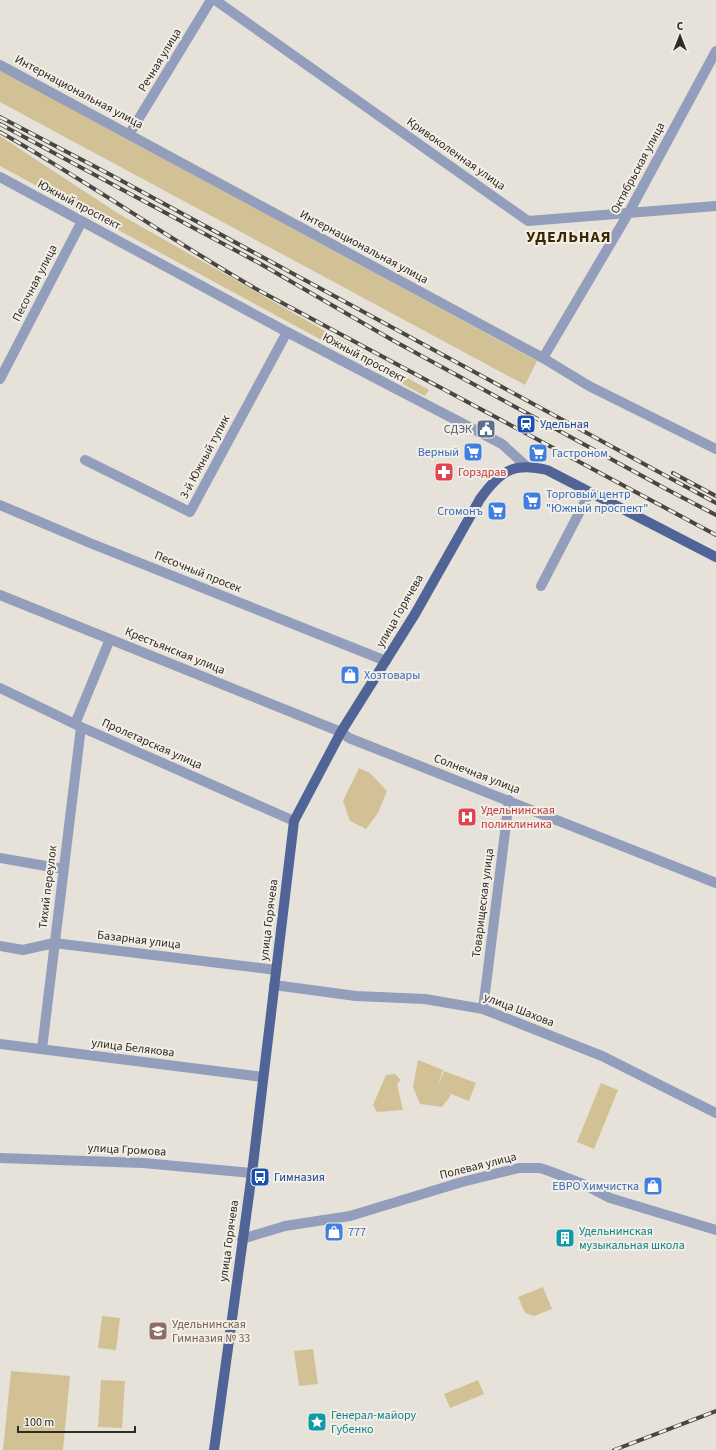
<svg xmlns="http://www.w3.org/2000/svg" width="716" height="1450" viewBox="0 0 716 1450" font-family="'Source Sans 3',sans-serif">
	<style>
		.green { fill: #d1c195 }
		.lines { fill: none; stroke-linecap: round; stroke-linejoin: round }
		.minor { stroke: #929ebb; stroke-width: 10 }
		.major { stroke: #506497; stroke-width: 10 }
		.rail-casing { stroke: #484642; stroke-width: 4 }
		.rail { stroke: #f3efe6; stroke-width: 2.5; stroke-dasharray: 8; stroke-linecap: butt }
		.labels { text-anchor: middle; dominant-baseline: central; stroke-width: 4; stroke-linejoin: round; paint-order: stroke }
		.street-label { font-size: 12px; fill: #2d2b28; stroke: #f3efe6 }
		.transit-label { font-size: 12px; fill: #164399; stroke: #f3efe6; text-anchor: start }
		.service-label { font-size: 12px; fill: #4e5e75; stroke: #f3efe6; text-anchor: end }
		.shop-label { font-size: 12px; fill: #366cbe; stroke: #f3efe6; text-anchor: start }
		.health-label { font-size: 12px; fill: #be3a42; stroke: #f3efe6; text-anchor: start }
		.culture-label { font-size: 12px; fill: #0d838f; stroke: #f3efe6; text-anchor: start }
		.education-label { font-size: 12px; fill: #785e54; stroke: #f3efe6; text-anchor: start }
		.district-label { font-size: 16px; font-weight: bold; letter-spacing: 1px; fill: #3d2602; stroke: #f3efe6 }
	</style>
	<rect width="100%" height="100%" fill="#e6e2d9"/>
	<!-- green -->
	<path class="green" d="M 0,70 L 537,361 L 525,385 L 0,102 Z
		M 0,136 L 119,214 L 429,390 L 425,396 L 0,166 Z
		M 359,768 L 370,773 L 387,791 L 378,813 L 366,829 L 350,821 L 343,801 Z
		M 418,1060 L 443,1070 L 437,1089 L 444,1071 L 476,1083 L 469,1101 L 448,1093 L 451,1095 L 442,1107 L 420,1104 L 413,1087 Z
		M 395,1074 L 401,1080 L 397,1084 L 403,1110 L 377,1112 L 373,1105 L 386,1075 Z
		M 601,1083 L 618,1090 L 594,1149 L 577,1142 Z
		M 543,1287 L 552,1309 L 534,1316 L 525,1313 L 518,1297 Z
		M 102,1316 L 120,1318 L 116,1350 L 98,1348 Z
		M 313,1349 L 318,1384 L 299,1386 L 294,1351 Z
		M 11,1371 L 70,1376 L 63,1450 L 3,1450 Z
		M 101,1380 L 125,1381 L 122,1428 L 98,1427 Z
		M 478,1380 L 484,1394 L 450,1408 L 444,1394 Z"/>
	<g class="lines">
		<!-- minor -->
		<path class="minor" d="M 215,0 L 528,221 L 716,206
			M 0,65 L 543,358 L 589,386 L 716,449
			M 130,133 L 211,0
			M 0,177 L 287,332 L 502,444 L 526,466
			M 543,358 L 628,214 L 716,51
			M 0,379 L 82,221
			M 85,460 L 190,512 L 287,332
			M 0,505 L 90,543 L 386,661
			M 541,586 L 590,492
			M 0,595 L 341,732 L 349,738 L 716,883
			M 0,688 L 81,727 L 294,821
			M 75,724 L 110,639
			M 0,858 L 63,869
			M 0,946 L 23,950 L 54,943 L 276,970
			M 274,985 L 356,996 L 425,999 L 483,1009 L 602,1056 L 716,1113
			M 483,1009 L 509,800
			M 0,1044 L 263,1077
			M 42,1049 L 81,727
			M 0,1158 L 143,1163 L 252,1173
			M 242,1239 L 285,1226 L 350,1216 L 462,1182 L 519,1168 L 540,1168 L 549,1171 L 583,1184 L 610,1198 L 716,1230"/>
		<!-- major -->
		<path class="major" d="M 214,1450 L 252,1173 L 294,821 L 341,732 L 415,614 L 480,499 C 500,471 513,462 547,470 L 716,557"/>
		<defs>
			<path id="rail" d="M 0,117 L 111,175 L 716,503
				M 0,124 L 259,263 L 394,341 L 668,490 L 716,515
				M 0,132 C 88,182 171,240 258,290 L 716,535
				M 673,473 L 716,496
				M 614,1450 L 716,1411"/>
		</defs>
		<!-- rail casing -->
		<use href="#rail" class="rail-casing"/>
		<!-- rail -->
		<use href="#rail" class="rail"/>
	</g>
	<!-- icons -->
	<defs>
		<symbol id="station-square" viewBox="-11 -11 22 22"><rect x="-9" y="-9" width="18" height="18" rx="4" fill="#1a4fb4" stroke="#f3efe6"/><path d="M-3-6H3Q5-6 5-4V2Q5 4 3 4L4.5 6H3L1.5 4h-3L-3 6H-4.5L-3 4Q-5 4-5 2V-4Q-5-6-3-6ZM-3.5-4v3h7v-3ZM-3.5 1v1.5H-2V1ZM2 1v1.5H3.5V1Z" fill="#fff"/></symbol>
		<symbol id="civic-square" viewBox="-11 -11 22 22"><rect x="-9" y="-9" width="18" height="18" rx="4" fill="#5c6f8a" stroke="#f3efe6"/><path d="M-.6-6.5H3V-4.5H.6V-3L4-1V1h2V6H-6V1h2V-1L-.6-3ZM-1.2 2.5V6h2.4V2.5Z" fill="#fff"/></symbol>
		<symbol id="supermarket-square" viewBox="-11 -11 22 22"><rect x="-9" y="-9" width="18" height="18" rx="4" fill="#3f7fe0" stroke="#f3efe6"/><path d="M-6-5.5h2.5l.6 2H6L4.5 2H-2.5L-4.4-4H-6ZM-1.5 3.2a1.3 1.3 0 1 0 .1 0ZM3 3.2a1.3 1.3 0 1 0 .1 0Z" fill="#fff"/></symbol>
		<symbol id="pharmacy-square" viewBox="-11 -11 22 22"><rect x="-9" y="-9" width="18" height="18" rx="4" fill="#e0444e" stroke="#f3efe6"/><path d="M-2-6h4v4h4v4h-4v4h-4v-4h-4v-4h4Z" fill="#fff"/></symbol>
		<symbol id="shop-square" viewBox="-11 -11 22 22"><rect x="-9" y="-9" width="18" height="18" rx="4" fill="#3f7fe0" stroke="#f3efe6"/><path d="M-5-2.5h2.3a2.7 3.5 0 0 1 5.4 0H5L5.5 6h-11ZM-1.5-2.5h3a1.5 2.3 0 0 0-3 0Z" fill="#fff"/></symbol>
		<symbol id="hospital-square" viewBox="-11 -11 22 22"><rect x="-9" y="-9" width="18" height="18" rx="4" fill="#e0444e" stroke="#f3efe6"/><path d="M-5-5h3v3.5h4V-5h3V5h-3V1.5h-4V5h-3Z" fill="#fff"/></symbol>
		<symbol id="bus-square" viewBox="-11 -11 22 22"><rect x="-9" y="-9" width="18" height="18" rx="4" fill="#1a4fb4" stroke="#f3efe6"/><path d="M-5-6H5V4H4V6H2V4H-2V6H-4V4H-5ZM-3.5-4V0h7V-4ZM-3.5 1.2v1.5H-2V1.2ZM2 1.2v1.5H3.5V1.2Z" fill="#fff"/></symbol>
		<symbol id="building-square" viewBox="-11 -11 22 22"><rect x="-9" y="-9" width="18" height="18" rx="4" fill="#0f9aa8" stroke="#f3efe6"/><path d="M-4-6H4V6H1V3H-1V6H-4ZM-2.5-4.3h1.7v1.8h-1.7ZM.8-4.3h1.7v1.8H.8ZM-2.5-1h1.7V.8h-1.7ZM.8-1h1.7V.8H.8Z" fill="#fff"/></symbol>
		<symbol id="school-square" viewBox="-11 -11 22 22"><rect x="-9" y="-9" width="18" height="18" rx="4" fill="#8d6e63" stroke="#f3efe6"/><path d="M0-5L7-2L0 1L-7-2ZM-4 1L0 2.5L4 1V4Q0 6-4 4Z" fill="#fff"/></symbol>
		<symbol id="sight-square" viewBox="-11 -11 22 22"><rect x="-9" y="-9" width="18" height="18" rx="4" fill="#0f9aa8" stroke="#f3efe6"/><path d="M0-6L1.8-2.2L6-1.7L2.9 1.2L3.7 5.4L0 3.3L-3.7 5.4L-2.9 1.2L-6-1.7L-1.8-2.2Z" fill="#fff"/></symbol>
	</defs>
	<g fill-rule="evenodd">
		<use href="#station-square" x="515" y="413" width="22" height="22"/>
		<use href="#civic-square" x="475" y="418" width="22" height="22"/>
		<use href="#supermarket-square" x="462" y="441" width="22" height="22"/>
		<use href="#supermarket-square" x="527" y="442" width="22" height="22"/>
		<use href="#pharmacy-square" x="433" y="461" width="22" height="22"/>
		<use href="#supermarket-square" x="521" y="490" width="22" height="22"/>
		<use href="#supermarket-square" x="486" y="500" width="22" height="22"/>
		<use href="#shop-square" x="339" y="664" width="22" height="22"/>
		<use href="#hospital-square" x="456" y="806" width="22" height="22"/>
		<use href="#bus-square" x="249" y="1166" width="22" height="22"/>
		<use href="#shop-square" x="642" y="1175" width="22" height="22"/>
		<use href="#shop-square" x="323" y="1221" width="22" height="22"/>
		<use href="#building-square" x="554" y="1227" width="22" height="22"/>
		<use href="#school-square" x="147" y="1320" width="22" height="22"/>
		<use href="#sight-square" x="306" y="1411" width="22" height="22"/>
	</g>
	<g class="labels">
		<!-- street labels -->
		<g class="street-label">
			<text transform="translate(160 60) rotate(-59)">Речная улица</text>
			<text transform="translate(79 92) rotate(28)">Интернациональная улица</text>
			<text transform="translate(456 154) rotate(35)">Кривоколенная улица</text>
			<text transform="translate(638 168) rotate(-62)">Октябрьская улица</text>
			<text transform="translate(79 205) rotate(28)">Южный проспект</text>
			<text transform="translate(364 247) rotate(28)">Интернациональная улица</text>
			<text transform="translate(35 283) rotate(-63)">Песочная улица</text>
			<text transform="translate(364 358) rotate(28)">Южный проспект</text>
			<text transform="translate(205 457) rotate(-62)">3-й Южный тупик</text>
			<text transform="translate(198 572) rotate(22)">Песочный просек</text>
			<text transform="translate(400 611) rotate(-60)">улица Горячева</text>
			<text transform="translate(175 651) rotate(22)">Крестьянская улица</text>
			<text transform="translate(152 744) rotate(24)">Пролетарская улица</text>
			<text transform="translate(477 774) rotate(21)">Солнечная улица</text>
			<text transform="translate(48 887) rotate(-83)">Тихий переулок</text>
			<text transform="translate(483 903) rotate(-83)">Товарищеская улица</text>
			<text transform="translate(269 920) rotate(-83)">улица Горячева</text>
			<text transform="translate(139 940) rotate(7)">Базарная улица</text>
			<text transform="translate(519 1010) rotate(21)">улица Шахова</text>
			<text transform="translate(133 1048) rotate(7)">улица Белякова</text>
			<text transform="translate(127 1150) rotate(3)">улица Громова</text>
			<text transform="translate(478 1166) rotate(-14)">Полевая улица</text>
			<text transform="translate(229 1241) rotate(-82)">улица Горячева</text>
		</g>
		<!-- transit labels -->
		<g class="transit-label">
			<text x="540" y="424">Удельная</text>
			<text x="274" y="1177">Гимназия</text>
		</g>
		<!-- service labels -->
		<g class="service-label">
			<text x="472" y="429">СДЭК</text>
		</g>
		<!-- shop labels -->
		<g class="shop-label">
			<text x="459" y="452" text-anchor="end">Верный</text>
			<text x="552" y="453">Гастроном</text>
			<text x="546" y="494">Торговый центр<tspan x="546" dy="14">"Южный проспект"</tspan></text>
			<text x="483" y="511" text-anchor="end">Сгомонъ</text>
			<text x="364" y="675">Хозтовары</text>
			<text x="639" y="1186" text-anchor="end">ЕВРО Химчистка</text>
			<text x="348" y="1232">777</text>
		</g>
		<!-- health labels -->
		<g class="health-label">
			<text x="458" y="472">Горздрав</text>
			<text x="481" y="810">Удельнинская<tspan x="481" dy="14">поликлиника</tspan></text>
		</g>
		<!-- culture labels -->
		<g class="culture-label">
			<text x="579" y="1231">Удельнинская<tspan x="579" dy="14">музыкальная школа</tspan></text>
			<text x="331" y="1415">Генерал-майору<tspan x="331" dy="14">Губенко</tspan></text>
		</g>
		<!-- education labels -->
		<g class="education-label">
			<text x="172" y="1324">Удельнинская<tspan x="172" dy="14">Гимназия № 33</tspan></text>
		</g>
		<!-- district labels -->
		<g class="district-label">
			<text x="569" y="237">УДЕЛЬНАЯ</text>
		</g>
	</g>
	<!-- north arrow -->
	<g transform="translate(680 36)" stroke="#f3efe6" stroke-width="3" paint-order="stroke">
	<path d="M0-3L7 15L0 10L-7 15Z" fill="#2d2b28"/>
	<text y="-6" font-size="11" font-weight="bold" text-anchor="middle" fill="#2d2b28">С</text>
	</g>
	<!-- scale -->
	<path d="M18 1426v6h117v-6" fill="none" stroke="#2d2b28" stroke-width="2"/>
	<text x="24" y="1426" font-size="12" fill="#2d2b28" stroke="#f3efe6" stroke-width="3" paint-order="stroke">100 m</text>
</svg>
